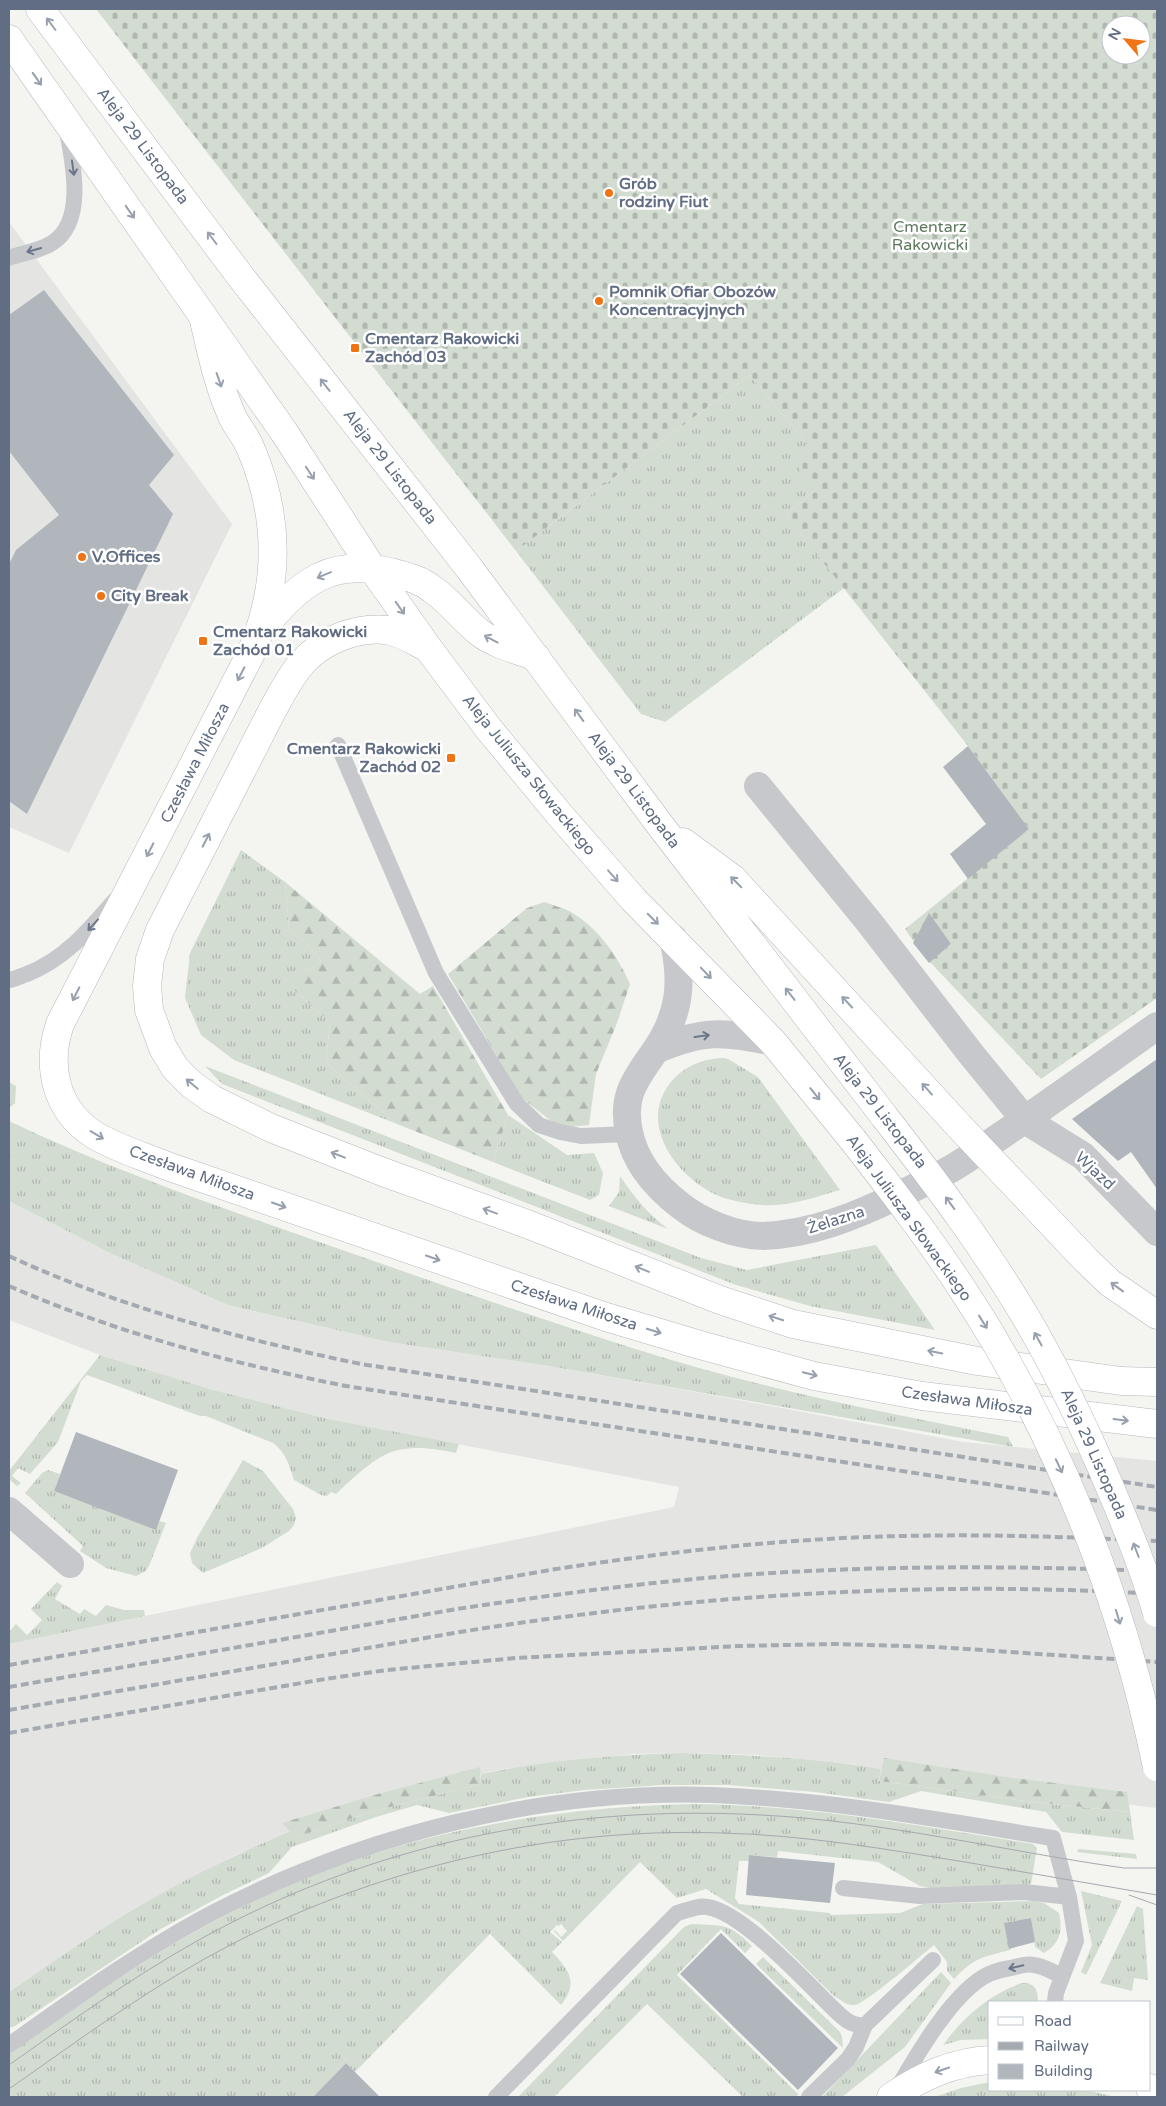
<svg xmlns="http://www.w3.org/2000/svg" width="1166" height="2106" viewBox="0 0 1166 2106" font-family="'Varela Round',sans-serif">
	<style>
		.built { fill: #e4e5e3 }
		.grass { fill: url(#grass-tufts) }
		.forest { fill: url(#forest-firs) }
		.cemetery { fill: url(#cemetery-stones); fill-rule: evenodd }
		.building { fill: #b0b6bc }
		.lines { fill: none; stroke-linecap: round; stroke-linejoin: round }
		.secondary-casing { stroke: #b8bbc0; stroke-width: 29 }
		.primary-casing { stroke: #b6b9be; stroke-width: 29 }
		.lane { stroke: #c6c8cc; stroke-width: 16 }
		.street { stroke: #c6c8cc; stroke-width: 28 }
		.secondary { stroke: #fff; stroke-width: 28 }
		.primary { stroke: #fff; stroke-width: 28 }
		.tram { stroke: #a5a9b0; stroke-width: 1 }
		.rail { stroke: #a5a9b0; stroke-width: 4; stroke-dasharray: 8 4; stroke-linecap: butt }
		.primary-bridge-casing { stroke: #b6b9be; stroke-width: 29; stroke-linecap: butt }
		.primary-bridge { stroke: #fff; stroke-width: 28 }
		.oneway { stroke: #98a0ae }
		.oneway2 { stroke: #6b768a }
		.poi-dot { fill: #f07415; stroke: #fff; stroke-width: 2 }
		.labels { text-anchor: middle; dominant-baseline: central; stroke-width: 5; stroke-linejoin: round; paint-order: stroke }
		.street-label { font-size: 16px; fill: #616d83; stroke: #fff }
		.poi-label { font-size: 16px; font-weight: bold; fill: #616d83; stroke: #fff; text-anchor: start }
		.park-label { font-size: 16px; fill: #607a60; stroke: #fff }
	</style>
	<defs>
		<pattern id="grass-tufts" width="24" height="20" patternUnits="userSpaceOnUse" patternTransform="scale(1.25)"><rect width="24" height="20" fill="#d3dcd1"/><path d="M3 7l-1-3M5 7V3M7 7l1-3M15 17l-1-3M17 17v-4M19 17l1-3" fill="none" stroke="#afb7af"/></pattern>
		<pattern id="forest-firs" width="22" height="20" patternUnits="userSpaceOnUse" patternTransform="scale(1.25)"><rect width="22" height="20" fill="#d3dcd1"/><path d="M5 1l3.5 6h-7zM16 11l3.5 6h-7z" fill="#afb7af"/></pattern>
		<pattern id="cemetery-stones" width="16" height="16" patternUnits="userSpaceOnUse" patternTransform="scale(1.25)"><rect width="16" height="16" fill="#d3dcd1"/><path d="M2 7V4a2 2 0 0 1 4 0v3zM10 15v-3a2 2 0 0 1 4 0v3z" fill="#afb7af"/></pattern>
	</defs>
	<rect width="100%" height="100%" fill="#f4f5f0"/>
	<!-- built -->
	<path class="built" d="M 9,222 L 232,524 L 69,853 L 9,827 Z
		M 9,1201 L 112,1254 L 228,1305 L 389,1342 L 549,1366 L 701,1393 L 964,1442 L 1157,1461 L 1157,1808 L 1002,1789 L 851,1764 L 757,1755 L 682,1753 L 633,1754 L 504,1769 L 448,1781 L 359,1805 L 290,1831 L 233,1856 L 162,1893 L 100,1930 L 9,1992 L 9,1644 L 674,1507 L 679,1487 L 328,1419 L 212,1390 L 100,1355 L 9,1320 Z"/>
	<!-- grass -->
	<path class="grass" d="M 750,375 L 810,448 L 815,490 L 786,515 L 844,588 L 665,722 L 641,714 L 516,551 Z
		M 241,850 L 285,882 L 289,929 L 309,946 L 321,961 L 309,970 L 291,978 L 295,991 L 330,1022 L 326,1063 L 397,1124 L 234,1060 L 201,1035 L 185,998 L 190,953 Z
		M 721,1058 L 728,1059 L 758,1077 L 840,1190 C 815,1197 789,1207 762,1205 C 749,1204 733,1201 721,1197 C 678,1180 636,1124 671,1082 C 683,1067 702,1059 721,1058 Z
		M 205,1066 L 701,1258 L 747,1270 L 876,1245 L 935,1330 L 810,1306 L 736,1285 L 222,1084 Z
		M 9,1082 L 16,1086 L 15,1103 L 9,1108 Z
		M 508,1115 L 567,1155 L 594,1153 L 603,1173 L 599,1195 L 590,1200 L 493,1162 Z
		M 9,1121 C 118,1173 234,1212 348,1252 C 451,1288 554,1324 658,1356 C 773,1391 891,1414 1008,1437 L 1013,1447 L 549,1366 L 389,1342 L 228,1305 L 112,1254 L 9,1201 Z
		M 620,1176 C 634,1197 648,1214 668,1229 L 609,1206 L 619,1192 Z
		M 100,1355 L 213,1390 L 328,1419 L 459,1444 L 456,1453 C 394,1440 381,1452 336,1494 L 331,1492 L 327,1496 L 321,1495 L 294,1480 C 289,1464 286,1453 273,1443 L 206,1416 L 200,1416 L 87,1375 L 81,1381 L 58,1442 L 30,1474 L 18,1468 L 12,1476 L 21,1483 L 17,1486 L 9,1479 L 9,1471 Z
		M 243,1460 L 263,1471 L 293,1509 L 296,1518 L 294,1525 L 289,1531 L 262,1548 L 203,1573 L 192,1563 L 190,1553 L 198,1536 Z
		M 48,1470 L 60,1474 L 54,1491 L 156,1529 L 159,1521 L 166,1523 L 149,1566 L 146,1571 L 136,1576 L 106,1568 L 80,1551 L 83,1546 L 25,1493 L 42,1473 Z
		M 57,1582 L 62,1586 L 55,1599 L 80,1614 L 84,1609 L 96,1616 L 106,1605 L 124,1610 L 144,1610 L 145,1616 L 9,1644 L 9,1632 L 16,1624 L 27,1635 L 42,1620 L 31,1609 Z
		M 682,1753 C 749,1755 815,1758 881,1769 L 879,1781 L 1033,1802 L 1130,1812 L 1134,1840 L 1062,1832 L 1046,1812 L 921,1791 L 889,1802 L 815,1792 L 727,1785 L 663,1785 L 585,1790 L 528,1797 L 449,1813 L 417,1805 L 376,1817 L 292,1847 L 269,1873 L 225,1894 L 159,1930 L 15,2026 L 9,2028 L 9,1992 C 59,1958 109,1922 162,1893 C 204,1870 246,1850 290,1831 L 295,1837 L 374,1811 L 481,1784 L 481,1774 C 547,1760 615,1755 682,1753 Z
		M 693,1804 C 808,1805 920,1826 1033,1844 L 1037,1848 L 1031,1884 L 936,1889 L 920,1886 L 878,1862 L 778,1851 L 777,1857 L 750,1855 L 749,1861 L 739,1861 L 735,1898 L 739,1904 L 830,1913 L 831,1915 L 900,1913 L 923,1904 L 1035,1901 L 1044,1903 L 1059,1913 C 1063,1930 1060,1944 1044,1953 L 1035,1947 L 1031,1918 L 1005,1923 L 1010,1950 C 983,1957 975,1957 954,1979 L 947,1971 L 947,1962 L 934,1945 C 923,1954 865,2004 855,2005 C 847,2006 841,2000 834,1996 L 759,1922 L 706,1889 L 677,1898 L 640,1862 L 563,1941 L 554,1931 L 555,1930 L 561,1937 L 567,1931 L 561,1924 L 559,1926 L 557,1925 L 550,1932 L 562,1942 L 552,1952 C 569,1970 579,1982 561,2005 L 490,1934 L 355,2072 L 346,2063 L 313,2097 L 9,2097 L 9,2054 C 70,2011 132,1967 198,1930 C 353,1843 517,1808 693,1804 Z
		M 1078,1849 L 1136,1854 L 1137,1859 L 1077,1852 Z
		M 1081,1891 L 1122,1901 L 1086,1975 L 1081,1972 L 1092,1945 Z
		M 1137,1906 L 1143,1909 L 1148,1980 L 1134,1978 L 1132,1991 L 1100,1983 Z
		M 691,1924 C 723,1926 728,1922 752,1946 L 745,1953 L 721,1929 L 677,1975 L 798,2094 L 796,2097 L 743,2097 L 647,2004 L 554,2097 L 518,2097 L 684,1927 Z
		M 763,1957 L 840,2032 L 842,2037 L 843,2048 L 756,1964 Z
		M 941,1972 L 951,1983 L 905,2047 L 842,2097 L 822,2097 Z
		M 1021,1983 C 1035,1982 1038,1990 1038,2002 L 990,2002 L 990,2039 L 961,2040 L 943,2045 C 963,2017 989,1995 1021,1983 Z
		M 990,2082 L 990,2090 L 1085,2090 L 1116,2097 L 934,2097 L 961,2088 Z"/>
	<!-- forest -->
	<path class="forest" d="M 285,882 L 420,994 L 433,986 L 508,1115 L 493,1162 L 397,1124 L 326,1063 L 330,1022 L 295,991 L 290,978 L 309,970 L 321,961 L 309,946 L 289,929 Z
		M 544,902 C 552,905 561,907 569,911 C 597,926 618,956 630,984 L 617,1023 L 596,1074 L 589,1125 L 560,1128 L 522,1098 L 448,974 L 527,908 Z
		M 884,1758 L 1013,1778 L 1127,1792 L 1130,1812 L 1033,1802 L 879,1781 Z
		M 480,1767 L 481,1784 L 374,1811 L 295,1837 L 282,1823 L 378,1794 Z"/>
	<!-- cemetery -->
	<path class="cemetery" d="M 96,9 L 1157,9 L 1157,998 L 1041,1079 L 929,961 L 949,946 L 951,944 L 949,942 L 914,942 L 905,929 L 1029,829 L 968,746 L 786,515 L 815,490 L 794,462 L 810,448 L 750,375 L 516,551 ZM 1111,25 L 1141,25 L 1141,55 L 1111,55 Z"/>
	<!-- building -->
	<path class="building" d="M 44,290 L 174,455 L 149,485 L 173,514 L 27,814 L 9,801 L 9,564 L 16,550 L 59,515 L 9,451 L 9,315 Z
		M 968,746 L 1029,829 L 968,879 L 950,854 L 986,824 L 943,767 Z
		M 929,913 L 951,944 L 929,963 L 913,943 Z
		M 1157,1059 L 1157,1189 L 1131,1152 L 1118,1161 L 1072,1119 Z
		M 76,1432 L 178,1470 L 156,1530 L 54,1491 Z
		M 749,1855 L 835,1863 L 830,1903 L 746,1895 Z
		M 1031,1918 L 1035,1942 L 1009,1949 L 1004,1923 Z
		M 721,1933 L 838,2048 L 798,2090 L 680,1974 Z
		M 346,2063 L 380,2097 L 313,2097 Z"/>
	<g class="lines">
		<defs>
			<path id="secondary" d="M 1150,2088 L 1157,2091
				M 891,2097 C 921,2077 952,2062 990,2060"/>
			<path id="primary" d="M 40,9 L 241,277 L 469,568 L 660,825 L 884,1116
				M 9,39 L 284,432 L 372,568 L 428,648 L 488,728 L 559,814 L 633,899 L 773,1042 L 853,1140
				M 203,316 C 211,350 218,386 233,418 C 238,428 246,437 250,447 C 280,516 280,585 251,653 L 60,1024 C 46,1065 55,1109 93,1134 C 115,1148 143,1156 167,1166 L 606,1317 L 700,1345 L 814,1376 L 922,1396 L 1157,1424
				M 265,625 C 302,582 330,558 390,572 C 405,576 420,579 432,589 C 450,601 463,620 480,633 C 496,645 518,650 536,657
				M 428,648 C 414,641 401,632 386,630 C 356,627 323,640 303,662 C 290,676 281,695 272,711 L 160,930 L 150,959 L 147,986 L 149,1010 L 163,1048 L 175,1068 L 191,1084 L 212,1099 L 271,1128 L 383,1172 L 527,1224 L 720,1300 L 793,1324 L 977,1361 L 1121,1381 L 1157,1382
				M 683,842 L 733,879 L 959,1126
				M 1013,1183 L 1086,1260 L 1110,1283 L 1157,1315"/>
		</defs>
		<!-- secondary casing -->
		<use href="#secondary" class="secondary-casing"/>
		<!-- primary casing -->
		<use href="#primary" class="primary-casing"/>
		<!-- lane -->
		<path class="lane" d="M 9,258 C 23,253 40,251 52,243 C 86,222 73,163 67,131
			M 338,745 L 436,973 L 517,1104 L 539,1125 L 560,1132 L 581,1136 L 629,1134
			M 9,980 C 15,979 21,976 27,974 C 65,959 88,931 115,900
			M 843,1888 L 920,1896 L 1025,1892 L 1069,1897
			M 9,2045 C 75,1998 142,1950 214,1912 C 365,1834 540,1790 712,1795 C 826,1799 940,1820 1053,1838 L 1069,1897 L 1076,1941 L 1056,1993 L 1055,2002
			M 897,2089 C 916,2056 954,1990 989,1974 C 996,1971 1004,1969 1011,1968 C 1019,1966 1026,1963 1034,1965 C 1043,1966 1053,1972 1062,1976
			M 496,2097 L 677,1913 C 686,1911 698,1905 707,1907 C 744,1912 811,1988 840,2015 C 848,2022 854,2026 865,2025
			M 809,2097 L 848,2059 L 856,2047 L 865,2025 L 933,1960"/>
		<!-- street -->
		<path class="street" d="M 758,786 L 869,922 L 971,1054 L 1025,1120 L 1083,1156 L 1157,1232
			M 673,938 C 683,980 681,1014 655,1051 C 636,1079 621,1095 629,1132 C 635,1163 656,1187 681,1206 C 701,1222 736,1236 763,1236 C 812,1234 856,1216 899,1195 C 916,1187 933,1179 949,1170 C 967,1160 984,1147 1002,1135 C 1054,1100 1106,1062 1157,1026
			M 656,1050 C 702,1030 724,1031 773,1042
			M 9,1511 L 70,1564"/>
		<!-- secondary -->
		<use href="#secondary" class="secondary"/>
		<!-- primary -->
		<use href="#primary" class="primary"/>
		<!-- tram -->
		<path class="tram" d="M 1129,1895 L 1157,1905
			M 9,2065 C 70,2022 131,1978 197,1941 C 370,1844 563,1804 761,1815 C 883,1821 1003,1851 1124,1868 L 1157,1868
			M 9,2089 C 82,2038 154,1984 234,1943 C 384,1866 554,1827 723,1833 C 804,1835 885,1849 965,1862 C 1029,1873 1093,1884 1157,1895"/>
		<!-- rail -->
		<path class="rail" d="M 9,1256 C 121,1308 240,1339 361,1364 L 1157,1487
			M 9,1286 C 117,1333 230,1363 346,1386 L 1157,1510
			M 9,1665 L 550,1570 C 667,1552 785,1538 904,1536 C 989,1534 1073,1537 1157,1541
			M 9,1687 L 457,1609 C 551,1595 646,1582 742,1575 C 880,1565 1019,1566 1157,1571
			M 9,1710 L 460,1632 C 690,1595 924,1580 1157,1594
			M 9,1733 L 325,1679 L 387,1670 L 516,1658 L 739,1646 L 836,1644 L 937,1647 L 1157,1662"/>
		<defs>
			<path id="primary-bridge" d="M 884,1116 C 936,1183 988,1252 1031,1326 C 1062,1380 1088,1435 1112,1492 C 1129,1532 1145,1572 1157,1613
				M 959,1126 L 1013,1183
				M 853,1140 C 891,1189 929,1238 963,1290 C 1058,1434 1122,1598 1157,1767"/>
		</defs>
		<!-- primary-bridge casing -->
		<use href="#primary-bridge" class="primary-bridge-casing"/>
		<!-- primary-bridge -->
		<use href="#primary-bridge" class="primary-bridge"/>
	</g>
	<!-- one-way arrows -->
	<defs><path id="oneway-shaft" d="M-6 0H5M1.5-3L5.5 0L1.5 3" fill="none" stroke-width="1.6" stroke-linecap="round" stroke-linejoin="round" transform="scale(1.25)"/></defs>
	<g class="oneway">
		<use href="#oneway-shaft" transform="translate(51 24) rotate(-127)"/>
		<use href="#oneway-shaft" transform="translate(37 79) rotate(55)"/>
		<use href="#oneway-shaft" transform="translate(130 212) rotate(55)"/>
		<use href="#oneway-shaft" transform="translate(212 238) rotate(-127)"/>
		<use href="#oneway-shaft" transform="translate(219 380) rotate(71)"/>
		<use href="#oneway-shaft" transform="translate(325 385) rotate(-128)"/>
		<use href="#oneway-shaft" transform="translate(310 473) rotate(57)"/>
		<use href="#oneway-shaft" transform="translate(324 575) rotate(157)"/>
		<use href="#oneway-shaft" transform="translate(400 608) rotate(55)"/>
		<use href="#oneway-shaft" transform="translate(491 639) rotate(-152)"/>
		<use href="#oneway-shaft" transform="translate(241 674) rotate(117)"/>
		<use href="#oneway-shaft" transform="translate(579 715) rotate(-126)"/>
		<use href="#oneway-shaft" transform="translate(206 840) rotate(-63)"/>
		<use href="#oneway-shaft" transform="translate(150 850) rotate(117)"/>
		<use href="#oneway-shaft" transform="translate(613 876) rotate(49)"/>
		<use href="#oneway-shaft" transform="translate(736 882) rotate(-135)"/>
		<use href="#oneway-shaft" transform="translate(653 919) rotate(45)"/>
		<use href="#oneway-shaft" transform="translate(706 973) rotate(46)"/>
		<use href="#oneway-shaft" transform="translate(76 994) rotate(117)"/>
		<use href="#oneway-shaft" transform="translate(790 994) rotate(-128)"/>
		<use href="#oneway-shaft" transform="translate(847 1002) rotate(-133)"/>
		<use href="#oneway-shaft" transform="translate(192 1084) rotate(-140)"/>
		<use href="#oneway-shaft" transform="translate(927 1089) rotate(-132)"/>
		<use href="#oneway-shaft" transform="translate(815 1094) rotate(51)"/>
		<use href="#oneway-shaft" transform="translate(97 1135) rotate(31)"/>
		<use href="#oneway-shaft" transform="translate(338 1155) rotate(-159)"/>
		<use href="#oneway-shaft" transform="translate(950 1203) rotate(-126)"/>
		<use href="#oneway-shaft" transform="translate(279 1205) rotate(19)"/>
		<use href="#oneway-shaft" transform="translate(490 1211) rotate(-160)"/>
		<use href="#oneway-shaft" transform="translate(433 1258) rotate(19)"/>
		<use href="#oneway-shaft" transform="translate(642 1269) rotate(-158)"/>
		<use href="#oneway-shaft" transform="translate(1117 1287) rotate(-144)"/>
		<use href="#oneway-shaft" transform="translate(776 1318) rotate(-162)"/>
		<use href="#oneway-shaft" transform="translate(983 1322) rotate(58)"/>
		<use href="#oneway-shaft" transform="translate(654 1331) rotate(17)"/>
		<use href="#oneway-shaft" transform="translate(1038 1339) rotate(-119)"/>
		<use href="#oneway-shaft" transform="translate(935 1352) rotate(-169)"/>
		<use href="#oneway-shaft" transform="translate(810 1374) rotate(14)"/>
		<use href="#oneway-shaft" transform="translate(1121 1420) rotate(7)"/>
		<use href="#oneway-shaft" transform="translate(1059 1466) rotate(65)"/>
		<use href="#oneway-shaft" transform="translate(1136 1550) rotate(-111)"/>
		<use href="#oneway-shaft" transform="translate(1118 1617) rotate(73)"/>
		<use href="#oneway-shaft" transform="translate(942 2070) rotate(161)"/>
	</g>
	<g class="oneway2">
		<use href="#oneway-shaft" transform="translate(73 168) rotate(82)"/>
		<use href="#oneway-shaft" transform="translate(34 250) rotate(164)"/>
		<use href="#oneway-shaft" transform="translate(93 925) rotate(132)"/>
		<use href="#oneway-shaft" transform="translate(702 1036) rotate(-8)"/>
		<use href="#oneway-shaft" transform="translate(1016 1967) rotate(167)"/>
	</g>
	<!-- markers -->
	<g class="poi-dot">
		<circle cx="609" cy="193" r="5"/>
		<circle cx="599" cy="301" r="5"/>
		<rect x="350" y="343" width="10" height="10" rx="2.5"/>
		<circle cx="82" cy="557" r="5"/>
		<circle cx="101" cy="596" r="5"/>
		<rect x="198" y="636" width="10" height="10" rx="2.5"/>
		<rect x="446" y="753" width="10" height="10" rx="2.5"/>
	</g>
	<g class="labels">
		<!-- street labels -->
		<g class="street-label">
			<text transform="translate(143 146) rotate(53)">Aleja 29 Listopada</text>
			<text transform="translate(390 467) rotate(52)">Aleja 29 Listopada</text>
			<text transform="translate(195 763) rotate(-63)">Czesława Miłosza</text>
			<text transform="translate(529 775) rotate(51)">Aleja Juliusza Słowackiego</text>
			<text transform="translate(634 790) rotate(53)">Aleja 29 Listopada</text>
			<text transform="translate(880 1111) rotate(52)">Aleja 29 Listopada</text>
			<text transform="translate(1095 1171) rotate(43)">Wjazd</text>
			<text transform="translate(192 1173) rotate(20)">Czesława Miłosza</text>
			<text transform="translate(909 1218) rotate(54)">Aleja Juliusza Słowackiego</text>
			<text transform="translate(836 1220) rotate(-18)">Żelazna</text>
			<text transform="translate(574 1305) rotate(18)">Czesława Miłosza</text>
			<text transform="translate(967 1401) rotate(8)">Czesława Miłosza</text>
			<text transform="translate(1094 1454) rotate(66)">Aleja 29 Listopada</text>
		</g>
		<!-- poi labels -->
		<g class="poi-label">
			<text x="619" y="184">Grób<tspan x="619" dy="18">rodziny Fiut</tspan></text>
			<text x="609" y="292">Pomnik Ofiar Obozów<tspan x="609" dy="18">Koncentracyjnych</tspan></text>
			<text x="365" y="339">Cmentarz Rakowicki<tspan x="365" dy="18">Zachód 03</tspan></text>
			<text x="92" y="557">V.Offices</text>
			<text x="111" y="596">City Break</text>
			<text x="213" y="632">Cmentarz Rakowicki<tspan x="213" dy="18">Zachód 01</tspan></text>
			<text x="441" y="749" text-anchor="end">Cmentarz Rakowicki<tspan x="441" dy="18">Zachód 02</tspan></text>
		</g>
		<!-- park labels -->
		<g class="park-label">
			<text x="930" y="227">Cmentarz<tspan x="930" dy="18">Rakowicki</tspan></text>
		</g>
	</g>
	<!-- border -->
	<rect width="1166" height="2106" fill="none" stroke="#616d83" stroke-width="20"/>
	<!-- legend -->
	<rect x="988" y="2001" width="162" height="90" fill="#ffffff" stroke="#c0c5cd"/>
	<rect x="998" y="2017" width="25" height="8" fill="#ffffff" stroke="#c0c5cd"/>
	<text x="1034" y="2026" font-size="15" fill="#616d83">Road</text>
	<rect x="998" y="2042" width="25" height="8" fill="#a5a9b0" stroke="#c0c5cd"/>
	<text x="1034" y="2051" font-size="15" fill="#616d83">Railway</text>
	<rect x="998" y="2064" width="25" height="15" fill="#b0b6bc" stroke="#c0c5cd"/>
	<text x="1034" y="2076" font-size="15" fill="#616d83">Building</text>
	<!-- north arrow -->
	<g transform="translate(1126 40) rotate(298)"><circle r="24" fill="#ffffff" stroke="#c0c5cd"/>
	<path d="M0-4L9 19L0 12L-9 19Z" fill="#f07415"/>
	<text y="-8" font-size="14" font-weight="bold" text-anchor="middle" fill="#616d83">N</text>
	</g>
</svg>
